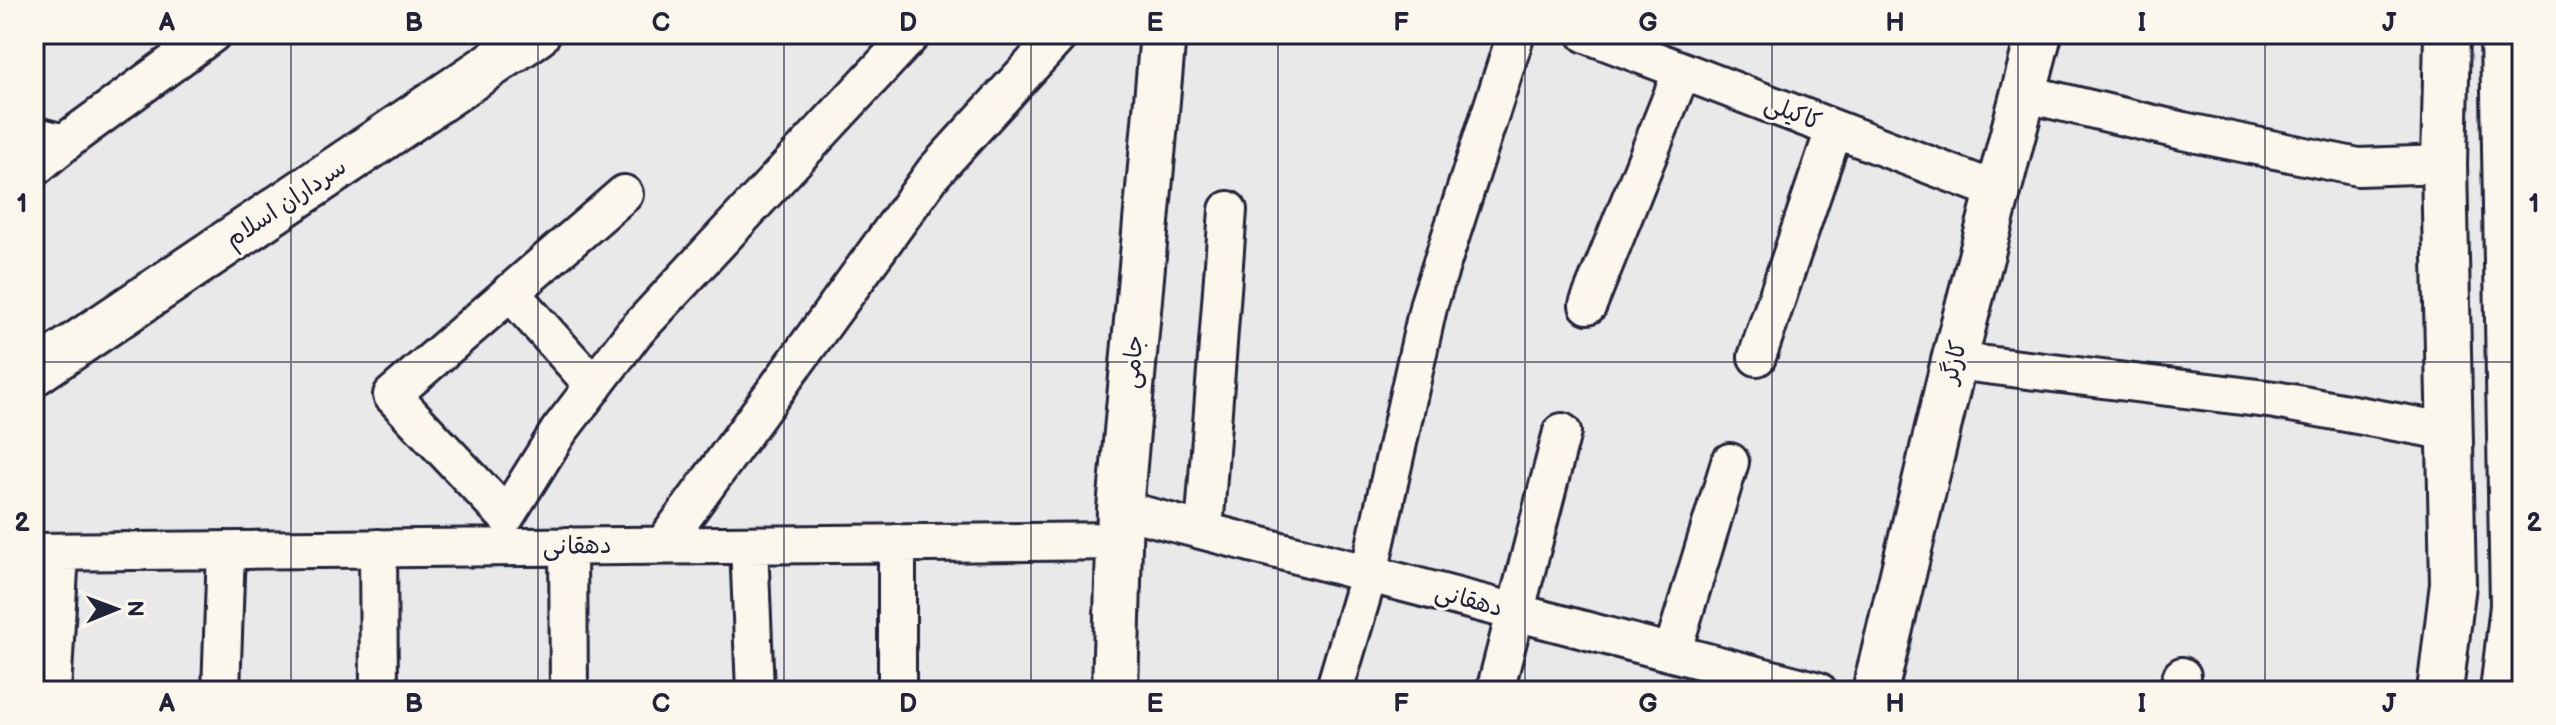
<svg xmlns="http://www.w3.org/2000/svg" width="2556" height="725" viewBox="0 0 2556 725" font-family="'Balsamiq Sans','Playpen Sans Arabic',sans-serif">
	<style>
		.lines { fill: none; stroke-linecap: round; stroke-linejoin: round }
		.service-casing { stroke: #22223b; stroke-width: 24 }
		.minor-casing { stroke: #22223b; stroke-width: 42 }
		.tertiary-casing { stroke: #22223b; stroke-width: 50 }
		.secondary-casing { stroke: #22223b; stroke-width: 50 }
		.service { stroke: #fbf7ec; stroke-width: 18 }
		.minor { stroke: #fbf7ec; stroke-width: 36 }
		.tertiary { stroke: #fbf7ec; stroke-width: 44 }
		.secondary { stroke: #fbf7ec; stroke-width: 44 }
		.grid { fill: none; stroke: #22223b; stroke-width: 2; stroke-opacity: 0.55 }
		.labels { text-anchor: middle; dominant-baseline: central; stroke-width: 6; stroke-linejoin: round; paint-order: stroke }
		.street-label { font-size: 24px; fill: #22223b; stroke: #fbf7ec }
		.neatline { fill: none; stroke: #22223b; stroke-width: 3 }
		.grid-label { font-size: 26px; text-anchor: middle; font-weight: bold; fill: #22223b }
	</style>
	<rect width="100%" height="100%" fill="#e9e9e9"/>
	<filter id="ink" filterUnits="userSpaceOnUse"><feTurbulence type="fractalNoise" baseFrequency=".0125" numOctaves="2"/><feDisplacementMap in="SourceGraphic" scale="16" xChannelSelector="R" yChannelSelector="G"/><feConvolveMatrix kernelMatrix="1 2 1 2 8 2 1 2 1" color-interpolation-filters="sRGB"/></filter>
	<g filter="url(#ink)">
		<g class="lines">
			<defs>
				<path id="service" d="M 34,126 L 73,136"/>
				<path id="minor" d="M 1586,34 L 2000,192
					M 2023,93 L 2183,131 L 2358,167 L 2444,164
					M 34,168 L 73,136 L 212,34
					M 624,194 L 392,395 L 506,516 L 559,431 L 634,333 L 912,34
					M 510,292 L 594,386
					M 1588,305 L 1682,71
					M 1757,357 L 1834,130
					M 1954,361 L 2275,400 L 2451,432
					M 1120,509 L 1818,691
					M 1204,531 L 1228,210
					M 663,545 L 934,172 L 1060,34
					M 749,545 L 755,691
					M 568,546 L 569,691
					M 378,548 L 379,691
					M 34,552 L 1119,541
					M 1672,653 L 1730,462
					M 52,691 L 60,552
					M 221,691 L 226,550
					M 897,691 L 897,543
					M 1334,691 L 1369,573 L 1429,303 L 1516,34
					M 1495,691 L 1562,432
					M 2177,691 L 2182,676"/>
				<path id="tertiary" d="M 34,373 L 537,34
					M 1115,691 L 1120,509 L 1163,34
					M 1875,691 L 1954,361 L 2039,34"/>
				<path id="secondary" d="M 2440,691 L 2453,584 L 2444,164 L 2447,34
					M 2503,691 L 2513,606 L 2503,34"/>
			</defs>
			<!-- service casing -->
			<use href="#service" class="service-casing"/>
			<!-- minor casing -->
			<use href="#minor" class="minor-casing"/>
			<!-- tertiary casing -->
			<use href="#tertiary" class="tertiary-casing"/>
			<!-- secondary casing -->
			<use href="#secondary" class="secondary-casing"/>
			<!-- service -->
			<use href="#service" class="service"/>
			<!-- minor -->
			<use href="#minor" class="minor"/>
			<!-- tertiary -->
			<use href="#tertiary" class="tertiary"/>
			<!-- secondary -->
			<use href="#secondary" class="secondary"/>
		</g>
	</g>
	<!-- grid -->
	<path class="grid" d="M 291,34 L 291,691M 538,34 L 538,691M 784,34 L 784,691M 1031,34 L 1031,691M 1278,34 L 1278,691M 1525,34 L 1525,691M 1772,34 L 1772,691M 2018,34 L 2018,691M 2265,34 L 2265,691M 34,362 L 2522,362"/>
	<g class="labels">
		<!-- street labels -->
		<g class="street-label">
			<text transform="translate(1793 113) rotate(21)">کاکیلی</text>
			<text transform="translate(286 203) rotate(-34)">سرداران اسلام</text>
			<text transform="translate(1133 362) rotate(-85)">جامی</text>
			<text transform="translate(1954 362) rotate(-76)">کارگر</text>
			<text transform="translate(577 546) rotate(-1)">دهقانی</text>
			<text transform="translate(1469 600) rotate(15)">دهقانی</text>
		</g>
	</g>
	<!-- margin -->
	<rect width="2556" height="725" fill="none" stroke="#fbf7ec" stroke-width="88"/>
	<!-- north arrow -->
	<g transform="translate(116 609) rotate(89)" stroke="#fbf7ec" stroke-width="6" paint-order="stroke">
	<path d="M0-6L14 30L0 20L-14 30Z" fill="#22223b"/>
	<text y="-12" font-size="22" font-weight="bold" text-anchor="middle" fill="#22223b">N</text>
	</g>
	<rect x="44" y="44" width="2468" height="637" class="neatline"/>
	<g class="grid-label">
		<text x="167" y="31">A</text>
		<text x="414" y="31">B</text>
		<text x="661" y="31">C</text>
		<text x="908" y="31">D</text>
		<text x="1155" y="31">E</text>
		<text x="1401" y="31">F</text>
		<text x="1648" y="31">G</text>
		<text x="1895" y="31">H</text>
		<text x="2142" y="31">I</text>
		<text x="2389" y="31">J</text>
		<text x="22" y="212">1</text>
		<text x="2534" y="212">1</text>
		<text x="22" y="531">2</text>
		<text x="2534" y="531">2</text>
		<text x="167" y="712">A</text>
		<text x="414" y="712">B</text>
		<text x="661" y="712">C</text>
		<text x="908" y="712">D</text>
		<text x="1155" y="712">E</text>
		<text x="1401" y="712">F</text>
		<text x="1648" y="712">G</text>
		<text x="1895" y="712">H</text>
		<text x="2142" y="712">I</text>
		<text x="2389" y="712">J</text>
	</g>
</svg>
